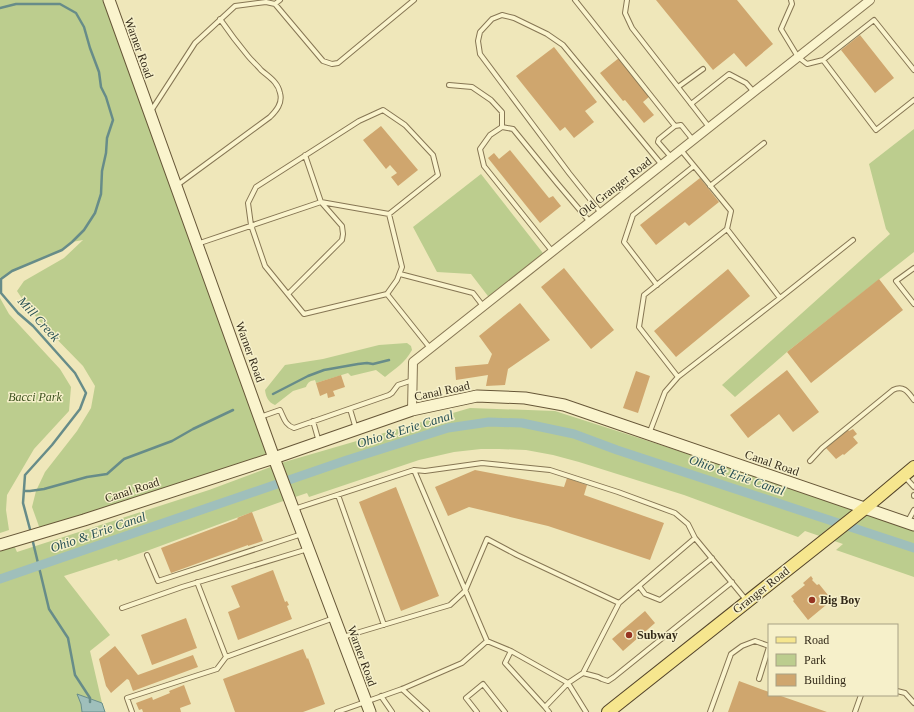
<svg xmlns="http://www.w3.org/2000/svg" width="914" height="712" viewBox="0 0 914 712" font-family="Georgia,serif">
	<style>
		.green { fill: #bccd8e }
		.water { fill: #9fbfbb; stroke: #678c89 }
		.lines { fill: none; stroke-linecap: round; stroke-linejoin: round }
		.stream { stroke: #678c89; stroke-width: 2.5 }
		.canal { stroke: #9fbfbb; stroke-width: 9 }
		.building { fill: #cfa66e }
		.lane-casing { stroke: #867654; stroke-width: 6 }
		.street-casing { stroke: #867654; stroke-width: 10 }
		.secondary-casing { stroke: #675738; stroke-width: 13 }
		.primary-casing { stroke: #534329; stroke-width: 14 }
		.lane { stroke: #faf4cd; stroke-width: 4 }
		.street { stroke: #faf4cd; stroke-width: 8 }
		.secondary { stroke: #faf4cd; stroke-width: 11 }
		.primary { stroke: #f6e68e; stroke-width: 12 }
		.poi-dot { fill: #973422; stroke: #f6f0ca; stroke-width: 1.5 }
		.labels { text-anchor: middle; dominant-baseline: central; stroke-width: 3; stroke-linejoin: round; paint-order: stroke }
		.street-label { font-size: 12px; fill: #342b1a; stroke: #f6f0ca }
		.park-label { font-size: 12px; font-style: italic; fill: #3d521f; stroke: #f6f0ca }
		.poi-label { font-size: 12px; font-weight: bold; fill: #342b1a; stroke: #f6f0ca; text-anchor: start }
		.water-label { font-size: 13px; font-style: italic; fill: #285155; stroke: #f6f0ca }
	</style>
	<rect width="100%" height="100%" fill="#efe7ba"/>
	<!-- green -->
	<path class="green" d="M 0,0 L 109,0 L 274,458 L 41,532 L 32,507 L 36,491 L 45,472 L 77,431 L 91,408 L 95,386 L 83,366 L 41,323 L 23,300 L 17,291 L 24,281 L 64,258 L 83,240 L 72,242 L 62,250 L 12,271 L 1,279 L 0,277 Z
		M 914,129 L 914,252 L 787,352 L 735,397 L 722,385 L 890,234 L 886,229 L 869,164 Z
		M 481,174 L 546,257 L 491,300 L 471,274 L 437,272 L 413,227 Z
		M 0,298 L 9,314 L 60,369 L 71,387 L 69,411 L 34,449 L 7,495 L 6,510 L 9,530 L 0,533 Z
		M 407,343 L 411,346 L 412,350 C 404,364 397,367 385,377 L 376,370 L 351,376 L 348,373 L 316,383 L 315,380 C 310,381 308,382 306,387 L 293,391 L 275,405 C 268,402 266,397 265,390 L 285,365 L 323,359 L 379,345 Z
		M 470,408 L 555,411 L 670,448 L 914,531 L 914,577 L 836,550 L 843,544 L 805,531 L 798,537 L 684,495 L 579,462 L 553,455 L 526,450 L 499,449 L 481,449 L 454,452 L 419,460 L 309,497 L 307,493 C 244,514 182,539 118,561 L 117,559 L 64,576 L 110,635 L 90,651 L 102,703 L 77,694 L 81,704 L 82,712 L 0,712 L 0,545 L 12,541 L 17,552 L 209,490 L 281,463 Z"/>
	<!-- water -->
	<path class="water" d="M 77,694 L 102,703 L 105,712 L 82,712 L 81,704 Z"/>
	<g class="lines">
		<!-- stream -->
		<path class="stream" d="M 0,8 L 16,4 L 60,4 L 76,13 L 84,27 L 90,48 L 99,72 L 101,87 L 106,97 L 113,120 L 107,138 L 106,153 L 102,171 L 101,194 L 95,213 L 84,230 L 72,242 L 62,250 L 12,271 L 1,279 L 1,293 L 18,313 L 33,326 L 75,373 L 86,393 L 80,409 L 52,445 L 25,475 L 23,503 L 31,533
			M 273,394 L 308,376 L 324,370 L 358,364 L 367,363 L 373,364 L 389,360
			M 24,491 L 30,491 L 44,489 L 87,477 L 107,474 L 124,459 L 172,441 L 193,429 L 233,410
			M 32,538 L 49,609 L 68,638 L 75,675 L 90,698 L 90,702"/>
		<!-- canal -->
		<path class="canal" d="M 0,579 L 347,460 L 448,428 L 489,422 L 522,423 L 574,434 L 617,450 L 914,548"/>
	</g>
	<!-- building -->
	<path class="building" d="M 656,0 L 737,0 L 773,44 L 746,67 L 734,53 L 713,70 Z
		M 860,35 L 894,78 L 875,93 L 841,50 Z
		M 554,47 L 597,102 L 585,111 L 594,122 L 574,138 L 565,127 L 560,131 L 516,76 Z
		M 619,58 L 650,96 L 643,102 L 654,115 L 644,123 L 625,100 L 623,101 L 600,73 Z
		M 381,126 L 418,170 L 398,186 L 391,177 L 397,173 L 390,165 L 386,169 L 363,140 Z
		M 510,150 L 549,198 L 553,196 L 561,206 L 540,223 L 488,158 L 494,153 L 499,159 Z
		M 700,178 L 719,202 L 689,226 L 685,222 L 656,245 L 640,225 Z
		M 564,268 L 614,330 L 591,349 L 541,287 Z
		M 728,269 L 750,296 L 676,357 L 654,331 Z
		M 879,279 L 903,310 L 811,383 L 787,352 Z
		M 520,303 L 550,340 L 508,369 L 505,385 L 486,386 L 488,375 L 456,380 L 455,367 L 488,364 L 492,354 L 479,336 Z
		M 787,370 L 819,412 L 793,432 L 779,414 L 748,438 L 730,415 Z
		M 636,371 L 650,376 L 638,413 L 623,408 Z
		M 341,375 L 345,387 L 333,391 L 335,396 L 328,398 L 327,393 L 320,396 L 316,383 Z
		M 853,429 L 857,434 L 853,437 L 858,443 L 844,455 L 843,454 L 836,459 L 826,448 L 848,430 L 849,431 Z
		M 475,470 L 564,487 L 567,478 L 587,485 L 584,495 L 664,523 L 650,560 L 548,526 L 469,507 L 448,516 L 435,487 Z
		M 396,487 L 439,596 L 401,611 L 359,502 Z
		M 252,512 L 263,541 L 248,546 L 248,545 L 171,573 L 161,548 L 238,519 L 237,518 Z
		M 273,570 L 285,602 L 287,601 L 289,605 L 287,606 L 292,619 L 238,640 L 228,612 L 240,607 L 231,586 Z
		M 811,576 L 813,579 L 812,580 L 817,585 L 819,584 L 832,600 L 808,620 L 793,601 L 794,600 L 791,596 L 805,585 L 803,583 Z
		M 645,611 L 655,623 L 623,651 L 612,639 Z
		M 186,618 L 197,648 L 152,665 L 141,635 Z
		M 115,646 L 138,675 L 193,655 L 198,667 L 133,691 L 129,680 L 127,679 L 111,693 L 106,686 L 99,659 Z
		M 303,649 L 307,659 L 308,658 L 325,704 L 303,712 L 235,712 L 223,679 Z
		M 739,681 L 769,692 L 769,695 L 778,695 L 827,712 L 728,712 Z
		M 184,685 L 191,704 L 180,708 L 181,712 L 143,712 L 142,709 L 139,710 L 136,703 L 152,697 L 153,700 L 170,693 L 169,691 Z"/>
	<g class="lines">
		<defs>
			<path id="lane" d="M 575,0 L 675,126
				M 627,0 L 625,13 L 632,28 L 709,127
				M 791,0 L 792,4 L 781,29 L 798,57 L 807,64 L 823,60 L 874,20 L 914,70
				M 275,4 L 323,61 L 332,64 L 338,63 L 414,0
				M 823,60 L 876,130 L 914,100
				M 449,85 L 472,87 L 491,100 L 502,112 L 502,127
				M 678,87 L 703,69
				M 691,104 L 729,74 L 746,83 L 754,92
				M 151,111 L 195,43 L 235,6 L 266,2 L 275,4 L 280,0
				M 681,150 L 731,211 L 727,229
				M 671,157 L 658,142 L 659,139 L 675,126 L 681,125 L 693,140
				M 176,186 L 270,117 C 276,111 283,103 280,93 C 278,82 269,77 261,70 C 257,65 252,61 248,56 C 238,44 229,32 220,19
				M 710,186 L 764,143
				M 601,213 L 569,173 L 480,54 L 478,41 L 480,32 L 492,19 L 502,15 L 514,18 L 547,34 L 563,45 L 662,165
				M 197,244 L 321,202 L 389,214
				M 552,251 L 484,166 L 480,149 L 490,135 L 502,127 L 513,129 L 557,183 L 590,222
				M 914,268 L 896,281 L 914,304
				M 400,274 L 473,293 L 483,306
				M 657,285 L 624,242 L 633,215 L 694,166
				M 288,294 L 342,240 L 343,234 L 342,226 L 321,202 L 305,155
				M 387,294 L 397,280 L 402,267 L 389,214 L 438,175 L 433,155 L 405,125 L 383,110 L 359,121 L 256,187 L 248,203 L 251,225 L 265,266 L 304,314 L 387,294 L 430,348
				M 780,298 L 853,240
				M 350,409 L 356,429
				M 260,417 L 280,410 C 284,418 285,425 294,428 L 389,395 L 392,393 L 398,385 L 413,380
				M 313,421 L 319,442
				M 649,434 L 665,392 L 678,377 L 780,298 L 727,229 L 644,295 L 639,327 L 678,377
				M 810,461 L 822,448 L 893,390 C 904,385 908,392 914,400
				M 414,470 L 487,641
				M 905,477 L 914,487
				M 338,495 L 384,625
				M 914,495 L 914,496
				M 294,509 L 414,470 L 425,471 L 482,463 L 550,470 L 618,492 L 675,513 L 688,524 L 695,538 L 619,603 L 517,555 L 487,539 L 465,591 L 450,605 L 343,637
				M 908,521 L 914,510
				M 695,538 L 747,601
				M 147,555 L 158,581 L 302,534
				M 197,582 L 226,657 L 334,618
				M 639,586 L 645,594 L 660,600 L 712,558
				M 122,608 L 182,587 L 308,549
				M 511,651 L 505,663 L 545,707
				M 583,673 L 619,603
				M 759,679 L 769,647
				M 402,689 L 427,712
				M 897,691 L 905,693 L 914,703
				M 381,696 L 392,712
				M 132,712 L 127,698 L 217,669 L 226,657
				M 337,712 L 402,689 L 462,663 L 487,641 L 511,651 L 568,683 L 545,707 L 549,712
				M 477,712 L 466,698 L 483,684 L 505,712
				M 586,712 L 568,683 L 583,673 L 598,677 L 602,679 L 608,681 L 614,677 L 732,582
				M 710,712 L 731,654 L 742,646 L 755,641 L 769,646
				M 855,712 L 861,695"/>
			<path id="street" d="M 412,410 L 413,362 L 870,0"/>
			<path id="secondary" d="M 109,0 L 274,458 L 370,712
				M 0,545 L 84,520 L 274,458 L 412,410 L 477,396 L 525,398 L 564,405 L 914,525"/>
			<path id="primary" d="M 608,712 L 864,509 L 914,467"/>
		</defs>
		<!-- lane casing -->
		<use href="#lane" class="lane-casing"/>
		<!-- street casing -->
		<use href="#street" class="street-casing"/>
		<!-- secondary casing -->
		<use href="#secondary" class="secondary-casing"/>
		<!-- primary casing -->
		<use href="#primary" class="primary-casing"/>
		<!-- lane -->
		<use href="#lane" class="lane"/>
		<!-- street -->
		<use href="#street" class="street"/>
		<!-- secondary -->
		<use href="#secondary" class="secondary"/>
		<!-- primary -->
		<use href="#primary" class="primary"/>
	</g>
	<!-- markers -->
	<g class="poi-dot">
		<circle cx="812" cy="600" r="4"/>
		<circle cx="629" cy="635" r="4"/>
	</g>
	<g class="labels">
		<!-- street labels -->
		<g class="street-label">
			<text transform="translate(139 48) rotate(70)">Warner Road</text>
			<text transform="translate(615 187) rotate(-38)">Old Granger Road</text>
			<text transform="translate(250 352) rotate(70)">Warner Road</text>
			<text transform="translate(442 391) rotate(-12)">Canal Road</text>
			<text transform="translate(772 463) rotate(19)">Canal Road</text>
			<text transform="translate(132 490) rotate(-18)">Canal Road</text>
			<text transform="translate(761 590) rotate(-38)">Granger Road</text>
			<text transform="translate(362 656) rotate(70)">Warner Road</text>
		</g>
		<!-- park labels -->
		<g class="park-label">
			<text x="35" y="397">Bacci Park</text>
		</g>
		<!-- poi labels -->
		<g class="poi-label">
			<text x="820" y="600">Big Boy</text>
			<text x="637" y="635">Subway</text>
		</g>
		<!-- water labels -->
		<g class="water-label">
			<text transform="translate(39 319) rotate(48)">Mill Creek</text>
			<text transform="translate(405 429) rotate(-17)">Ohio &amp; Erie Canal</text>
			<text transform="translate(737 475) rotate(19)">Ohio &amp; Erie Canal</text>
			<text transform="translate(98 532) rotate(-19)">Ohio &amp; Erie Canal</text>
		</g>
	</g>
	<!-- legend -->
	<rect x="768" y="624" width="130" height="72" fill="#f6f0ca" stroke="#a8a184"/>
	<rect x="776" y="637" width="20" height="6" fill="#f6e68e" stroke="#a8a184"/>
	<text x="804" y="644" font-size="12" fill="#342b1a">Road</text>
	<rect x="776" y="654" width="20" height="12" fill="#bccd8e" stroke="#a8a184"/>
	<text x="804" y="664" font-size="12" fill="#342b1a">Park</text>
	<rect x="776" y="674" width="20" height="12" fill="#cfa66e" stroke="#a8a184"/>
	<text x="804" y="684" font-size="12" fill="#342b1a">Building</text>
</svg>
